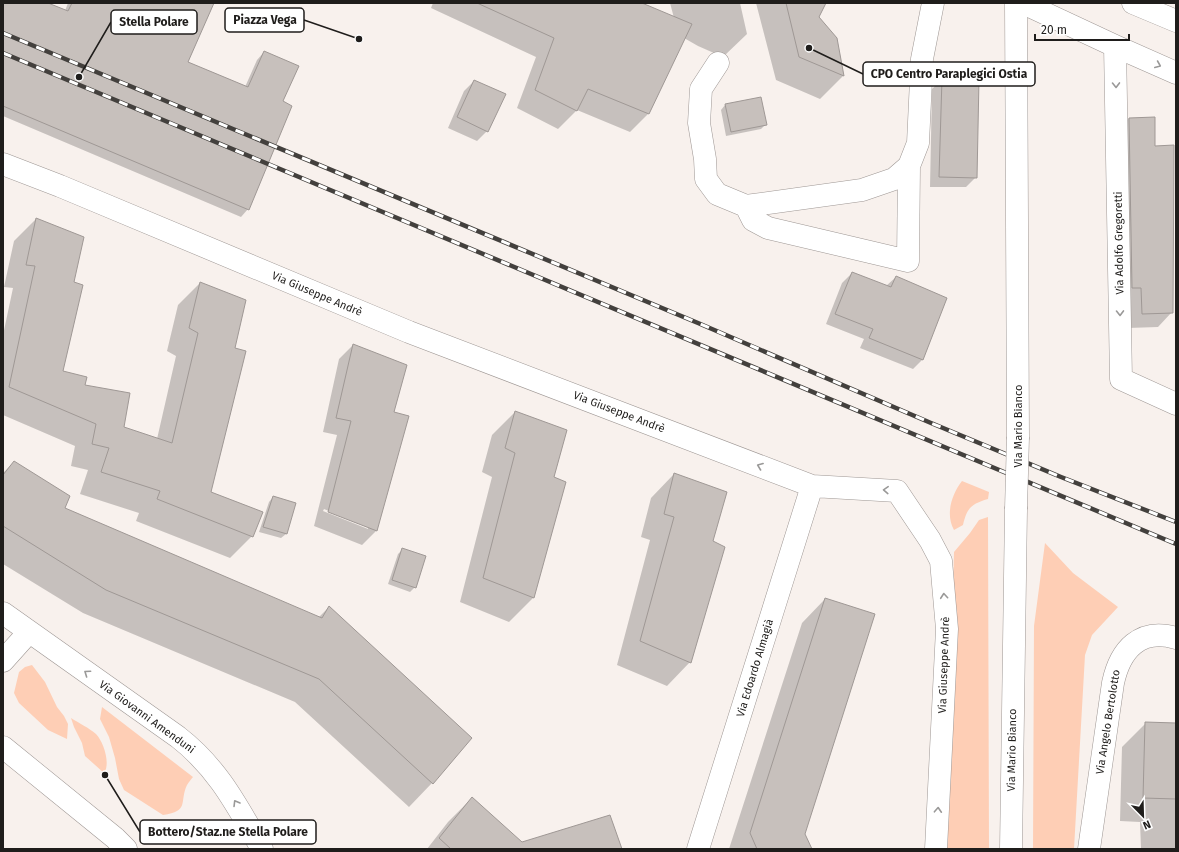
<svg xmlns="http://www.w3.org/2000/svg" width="1179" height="852" viewBox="0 0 1179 852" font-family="'Fira Sans',sans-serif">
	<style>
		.green { fill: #feceb5 }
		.shadow { fill: #0003; fill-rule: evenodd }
		.building { fill: #c7c0bc; stroke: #9f9895 }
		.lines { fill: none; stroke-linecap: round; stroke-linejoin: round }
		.minor-casing { stroke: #9e9794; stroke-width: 23 }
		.minor { stroke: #fff; stroke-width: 22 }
		.rail-casing { stroke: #43403d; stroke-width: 4.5 }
		.rail { stroke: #fff; stroke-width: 3; stroke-dasharray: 9; stroke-linecap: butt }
		.minor-bridge-casing { stroke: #9e9794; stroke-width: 23; stroke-linecap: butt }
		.minor-bridge { stroke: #fff; stroke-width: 22 }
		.oneway { stroke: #9a9998 }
		.labels { text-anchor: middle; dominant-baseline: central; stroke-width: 3.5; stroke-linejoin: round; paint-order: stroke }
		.street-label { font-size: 11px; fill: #1f1d1b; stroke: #fff }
		.leader { fill: none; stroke: #1f1d1b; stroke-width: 1.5 }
		.callout-dot { fill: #1f1d1b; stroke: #fff; stroke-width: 1.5 }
		.callout { fill: #fff; stroke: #1f1d1b; stroke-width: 1.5 }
		.callout-label { font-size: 12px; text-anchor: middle; font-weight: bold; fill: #1f1d1b }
	</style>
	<rect width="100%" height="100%" fill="#f8f1ed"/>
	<!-- green -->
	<path class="green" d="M 962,481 L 989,492 L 988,499 C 971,504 967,508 963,525 L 954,530 C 945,514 952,494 962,481 Z
		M 988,517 L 989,849 L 947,849 L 954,552 L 970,533 L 979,520 Z
		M 1045,543 L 1073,573 L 1118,607 L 1092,635 L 1085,655 L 1074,849 L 1033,849 L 1034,626 Z
		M 32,665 L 45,682 L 57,707 L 64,716 L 68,724 L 67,739 L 48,730 L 19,703 L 14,693 L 19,672 L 25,667 Z
		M 102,707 L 193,777 C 191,779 189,782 187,785 C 179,802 190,811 163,815 L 124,790 L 119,779 L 115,758 L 109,737 L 100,719 Z
		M 71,718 C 79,723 89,728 96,734 C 103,741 111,763 104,773 L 85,756 L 82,743 L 74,727 Z"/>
	<!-- shadow -->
	<path class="shadow" d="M 3,3 L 45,3 L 65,11 L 68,3 L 213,3 L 187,62 L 245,87 L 257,60 L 264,52 L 282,102 L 248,209 L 241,217 L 3,116 Z
		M 433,3 L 639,3 L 674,18 L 670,3 L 740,3 L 747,34 L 723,57 L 698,46 L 684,38 L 648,114 L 630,132 L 577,110 L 558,129 L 517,108 L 536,57 L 431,8 Z
		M 756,3 L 825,3 L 818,17 L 836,39 L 843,76 L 820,99 L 776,80 Z
		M 942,79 L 978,80 L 976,177 L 966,187 L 930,187 L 932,89 Z
		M 474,81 L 487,131 L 477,141 L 448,128 L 464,91 Z
		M 725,105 L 766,124 L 761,129 L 726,136 L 721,110 Z
		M 1129,118 L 1154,147 L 1172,312 L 1158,327 L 1128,328 L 1115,133 Z
		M 36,219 L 73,283 L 62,372 L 84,386 L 122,428 L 157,439 L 176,356 L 167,351 L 178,305 L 200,283 L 234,349 L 210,492 L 252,536 L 230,558 L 136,521 L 139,513 L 80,494 L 88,470 L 71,466 L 75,446 L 3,415 L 3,335 L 13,288 L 4,287 L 14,241 Z
		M 852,273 L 886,286 L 896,277 L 923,359 L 913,369 L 860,348 L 864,339 L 826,324 L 842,283 Z
		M 353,345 L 393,413 L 408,417 L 376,531 L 362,545 L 314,526 L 337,435 L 323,432 L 339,359 ZM 324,509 L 368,527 L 368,529 L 323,511 Z
		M 515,412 L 553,477 L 565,482 L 533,598 L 509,622 L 460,602 L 492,477 L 482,472 L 492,435 Z
		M 14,462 L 64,508 L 318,618 L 329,607 L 470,738 L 432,783 L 409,807 L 295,702 L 83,613 L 3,564 L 3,473 Z
		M 674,474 L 712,542 L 690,662 L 667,686 L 617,665 L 650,540 L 641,537 L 651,498 Z
		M 273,497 L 295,503 L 286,534 L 281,538 L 259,532 L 269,502 Z
		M 403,549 L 415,587 L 410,592 L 388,584 L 398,554 Z
		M 825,599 L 804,834 L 811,849 L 729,849 L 802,623 Z
		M 1146,723 L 1176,724 L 1176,849 L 1141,849 L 1140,822 L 1120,821 L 1122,747 Z
		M 472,798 L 522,843 L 621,849 L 427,849 L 448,822 Z"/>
	<!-- building -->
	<path class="building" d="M 3,3 L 48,3 L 68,11 L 72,3 L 214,3 L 188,62 L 248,87 L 264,51 L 299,66 L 283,101 L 292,106 L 249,210 L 3,106 Z
		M 477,3 L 642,3 L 692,24 L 649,114 L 588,89 L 577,111 L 535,90 L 554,38 Z
		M 786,3 L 826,3 L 819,17 L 837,38 L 844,76 L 799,57 Z
		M 942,78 L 979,79 L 977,178 L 939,177 Z
		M 474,80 L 506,94 L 488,132 L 457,117 Z
		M 761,97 L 767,125 L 731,132 L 725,104 Z
		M 1155,117 L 1155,146 L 1174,145 L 1173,313 L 1142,314 L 1141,288 L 1132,288 L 1129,118 Z
		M 36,218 L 84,237 L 74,282 L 83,285 L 63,371 L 87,377 L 85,385 L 130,393 L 124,427 L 172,443 L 198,333 L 189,328 L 200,282 L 246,300 L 235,348 L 246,351 L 211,492 L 263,512 L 253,537 L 157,499 L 160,491 L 101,472 L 109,448 L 92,444 L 96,424 L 9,387 L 35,266 L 26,265 Z
		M 852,272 L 891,287 L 896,276 L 947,298 L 923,360 L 869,338 L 873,329 L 835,314 Z
		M 353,344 L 407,365 L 394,412 L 409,416 L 377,531 L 328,512 L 351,421 L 336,418 Z
		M 515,411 L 567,430 L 554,477 L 566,482 L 534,598 L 483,578 L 515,453 L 505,448 Z
		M 14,461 L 70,496 L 65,508 L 322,618 L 329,606 L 472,738 L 433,784 L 319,679 L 106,590 L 3,526 L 3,475 Z
		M 674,473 L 727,492 L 713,541 L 725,547 L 691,663 L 640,641 L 674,517 L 664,514 Z
		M 273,496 L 296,503 L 287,534 L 263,527 Z
		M 402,548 L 426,556 L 416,588 L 392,580 Z
		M 825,598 L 875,614 L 805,834 L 812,849 L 757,849 L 750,833 Z
		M 1145,722 L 1176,723 L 1176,799 L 1143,798 Z
		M 472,797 L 522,842 L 610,815 L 622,849 L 451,849 L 439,838 Z"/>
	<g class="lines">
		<defs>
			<path id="minor" d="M 1016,3 L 1018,437
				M 1023,3 L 1115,46 L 1176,73
				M 1133,3 L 1176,21
				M 1115,46 L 1121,379 L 1176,404
				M 718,63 L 701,89 L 699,123 L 705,159 L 706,179 L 717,194 L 746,206 L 862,190 L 894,179 L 909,166 L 918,143 L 922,59 L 933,3
				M 3,164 L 60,186 L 409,332 L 812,486 L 897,491 L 930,540 L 941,561 L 947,629 L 936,849
				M 746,206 L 753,220 L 768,228 L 908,261 L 909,166
				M 3,613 L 178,737 C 218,768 237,806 262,849
				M 3,661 L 29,632
				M 3,747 L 115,838 L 126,849
				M 698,849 L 812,486
				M 1011,849 L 1016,509
				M 1089,849 L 1113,683 C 1120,650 1140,627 1176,638"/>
		</defs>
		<!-- minor casing -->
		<use href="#minor" class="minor-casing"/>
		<!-- minor -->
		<use href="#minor" class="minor"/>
		<defs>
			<path id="rail" d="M 3,33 L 698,323 L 931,423 L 1061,477 L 1176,522
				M 3,53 L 1176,544"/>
		</defs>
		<!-- rail casing -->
		<use href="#rail" class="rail-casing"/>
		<!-- rail -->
		<use href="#rail" class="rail"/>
		<defs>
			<path id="minor-bridge" d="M 1016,509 L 1018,437"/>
		</defs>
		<!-- minor-bridge casing -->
		<use href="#minor-bridge" class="minor-bridge-casing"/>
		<!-- minor-bridge -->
		<use href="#minor-bridge" class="minor-bridge"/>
	</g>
	<!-- one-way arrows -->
	<defs><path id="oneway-chevron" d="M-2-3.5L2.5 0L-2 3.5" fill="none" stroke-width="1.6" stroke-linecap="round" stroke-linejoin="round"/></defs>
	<g class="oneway">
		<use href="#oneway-chevron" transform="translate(1158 65) rotate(23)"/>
		<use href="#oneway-chevron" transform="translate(1116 85) rotate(89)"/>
		<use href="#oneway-chevron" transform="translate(1120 313) rotate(89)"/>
		<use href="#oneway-chevron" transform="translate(760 466) rotate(-159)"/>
		<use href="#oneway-chevron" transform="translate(886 490) rotate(-177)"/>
		<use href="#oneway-chevron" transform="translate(944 596) rotate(-95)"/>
		<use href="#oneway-chevron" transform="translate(87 673) rotate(-145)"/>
		<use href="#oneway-chevron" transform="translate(236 803) rotate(-121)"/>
		<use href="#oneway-chevron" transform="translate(938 810) rotate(-87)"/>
	</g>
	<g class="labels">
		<!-- street labels -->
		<g class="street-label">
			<text transform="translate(1119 243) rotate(-91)">Via Adolfo Gregoretti</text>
			<text transform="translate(317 294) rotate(23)">Via Giuseppe Andrè</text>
			<text transform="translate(619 412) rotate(21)">Via Giuseppe Andrè</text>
			<text transform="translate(1018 426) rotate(-90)">Via Mario Bianco</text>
			<text transform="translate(944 665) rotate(-88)">Via Giuseppe Andrè</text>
			<text transform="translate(755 668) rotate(-73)">Via Edoardo Almagià</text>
			<text transform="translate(147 717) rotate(36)">Via Giovanni Amenduni</text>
			<text transform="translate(1108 722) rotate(-81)">Via Angelo Bertolotto</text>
			<text transform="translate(1012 750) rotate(-89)">Via Mario Bianco</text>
		</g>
	</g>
	<!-- callouts -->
	<path class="leader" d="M359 39L304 20M79 77L111 22M809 48L863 74M105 775L140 832"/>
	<g class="callout-dot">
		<circle cx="359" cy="39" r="4"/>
		<circle cx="79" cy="77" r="4"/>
		<circle cx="809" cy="48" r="4"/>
		<circle cx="105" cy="775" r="4"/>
	</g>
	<g class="callout">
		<rect x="225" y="8" width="79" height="24" rx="4"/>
		<rect x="111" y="10" width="86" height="24" rx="4"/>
		<rect x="863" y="62" width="172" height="24" rx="4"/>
		<rect x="140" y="820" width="176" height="24" rx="4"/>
	</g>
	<g class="callout-label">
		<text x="265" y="24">Piazza Vega</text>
		<text x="154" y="26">Stella Polare</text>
		<text x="949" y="78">CPO Centro Paraplegici Ostia</text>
		<text x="228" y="836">Bottero/Staz.ne Stella Polare</text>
	</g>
	<!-- border -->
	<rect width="1179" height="852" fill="none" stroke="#1f1d1b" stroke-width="8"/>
	<!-- north arrow -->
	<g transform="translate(1143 816) rotate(157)" stroke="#ffffff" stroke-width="3" paint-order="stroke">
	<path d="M0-3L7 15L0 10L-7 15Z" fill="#1f1d1b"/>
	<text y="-6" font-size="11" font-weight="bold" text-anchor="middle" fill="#1f1d1b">N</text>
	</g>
	<!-- scale -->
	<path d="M1035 34v6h94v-6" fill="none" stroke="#1f1d1b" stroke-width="2"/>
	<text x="1041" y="34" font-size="12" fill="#1f1d1b" stroke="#ffffff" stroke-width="3" paint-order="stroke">20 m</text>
</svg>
